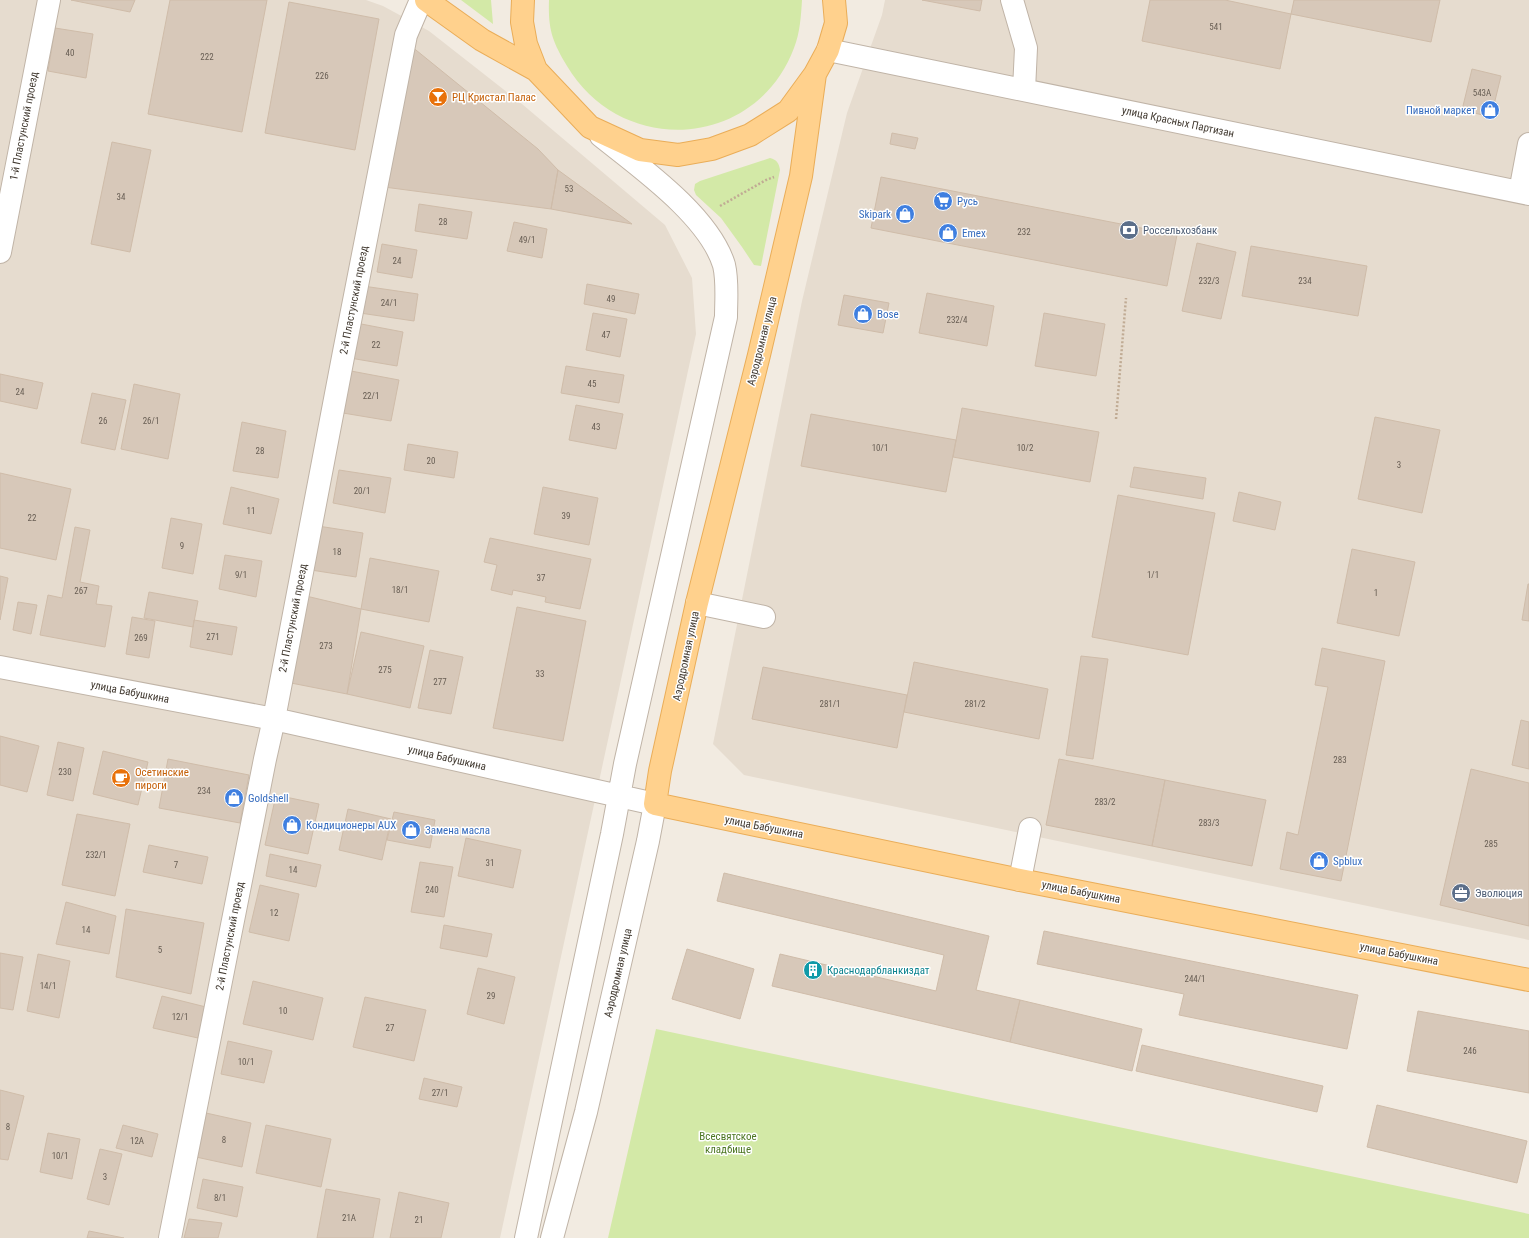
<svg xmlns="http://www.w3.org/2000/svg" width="1529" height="1238" viewBox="0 0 1529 1238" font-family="'Roboto Condensed',sans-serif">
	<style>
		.residential { fill: #e6dccf }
		.green { fill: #d3e9a7 }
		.building { fill: #d7c8b9; stroke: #cfbca9 }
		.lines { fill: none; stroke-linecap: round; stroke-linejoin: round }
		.minor-casing { stroke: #c0b4a7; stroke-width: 24 }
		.major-casing { stroke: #eaad58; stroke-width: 24 }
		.path { stroke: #c0ab94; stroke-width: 2.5; stroke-dasharray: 2 2; stroke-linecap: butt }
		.minor { stroke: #fff; stroke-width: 22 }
		.major { stroke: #ffd18d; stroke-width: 22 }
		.labels { text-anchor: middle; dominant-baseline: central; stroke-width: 3; stroke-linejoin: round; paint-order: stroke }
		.number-label { font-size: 9px; fill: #685e54 }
		.food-label { font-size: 11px; fill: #c56008; stroke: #fff; text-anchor: start }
		.shop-label { font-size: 11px; fill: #366cbe; stroke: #fff; text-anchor: start }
		.street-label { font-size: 11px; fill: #433b32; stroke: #fff }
		.service-label { font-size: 11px; fill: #4e5e75; stroke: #fff; text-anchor: start }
		.culture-label { font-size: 11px; fill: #0d838f; stroke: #fff; text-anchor: start }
		.park-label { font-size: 11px; fill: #4d7723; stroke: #fff }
	</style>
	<rect width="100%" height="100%" fill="#f2ebe1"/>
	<!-- residential -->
	<path class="residential" d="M 0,0 L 366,0 L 383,6 L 429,31 L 522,104 L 665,225 L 692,278 L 696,334 L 500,1238 L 0,1238 Z
		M 885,0 L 1529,0 L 1529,940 L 744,775 L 713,744 L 802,301 L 847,113 L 882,15 Z"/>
	<!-- green -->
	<path class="green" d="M 461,0 L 491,0 L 493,24 Z
		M 549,0 L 802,0 C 801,16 800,33 794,48 C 756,149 622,158 567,66 C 552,41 548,29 549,0 Z
		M 770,158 C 777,160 779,163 780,170 L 761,266 L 754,265 L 742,247 L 721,218 L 696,195 L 694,190 L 695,184 L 700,181 Z
		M 656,1029 L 1529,1214 L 1529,1238 L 608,1238 Z"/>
	<!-- building -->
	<path class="building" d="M 71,0 L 135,0 L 130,12 Z
		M 170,0 L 267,0 L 242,132 L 148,114 Z
		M 922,0 L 982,0 L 980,11 Z
		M 1150,0 L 1225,0 L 1291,14 L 1280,69 L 1142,41 Z
		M 1294,0 L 1440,0 L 1431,42 L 1291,14 Z
		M 289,2 L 379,19 L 355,150 L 265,133 Z
		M 55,28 L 93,34 L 86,78 L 48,71 Z
		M 411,46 L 538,149 L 558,170 L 551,209 L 384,187 Z
		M 1472,69 L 1501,76 L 1491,117 L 1462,110 Z
		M 892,133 L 918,138 L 915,149 L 890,144 Z
		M 112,142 L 151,150 L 130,252 L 91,244 Z
		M 558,170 L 632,224 L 551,209 Z
		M 881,177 L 1177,235 L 1167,286 L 871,228 Z
		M 419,204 L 472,212 L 467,239 L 415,231 Z
		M 514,222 L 547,229 L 542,258 L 507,251 Z
		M 1197,243 L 1236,252 L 1221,319 L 1182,311 Z
		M 382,244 L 417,250 L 412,278 L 377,272 Z
		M 1251,246 L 1367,266 L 1358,316 L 1242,296 Z
		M 587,284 L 639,294 L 635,314 L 584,304 Z
		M 363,286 L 418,294 L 414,321 L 360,313 Z
		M 927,293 L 994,306 L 987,346 L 919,333 Z
		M 844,295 L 889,303 L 883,333 L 838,325 Z
		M 593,313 L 627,319 L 620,357 L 586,350 Z
		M 1044,313 L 1105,324 L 1096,376 L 1035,366 Z
		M 356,323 L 403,332 L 397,366 L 350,358 Z
		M 566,366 L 624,375 L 619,403 L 561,393 Z
		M 351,371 L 399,380 L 391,421 L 343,413 Z
		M 0,374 L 43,383 L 37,409 L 0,401 Z
		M 134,384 L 180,394 L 168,459 L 121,449 Z
		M 92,393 L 126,400 L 115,450 L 81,443 Z
		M 576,405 L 623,414 L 616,449 L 569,440 Z
		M 962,408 L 1099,432 L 1090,482 L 953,457 Z
		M 811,414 L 956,440 L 946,492 L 801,466 Z
		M 1375,417 L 1440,430 L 1422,513 L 1358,499 Z
		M 242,422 L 286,431 L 278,478 L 233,471 Z
		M 408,444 L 458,452 L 454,478 L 404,470 Z
		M 1134,467 L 1206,478 L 1203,499 L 1130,487 Z
		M 339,470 L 391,478 L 385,513 L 333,503 Z
		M 0,473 L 71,489 L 56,560 L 0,548 Z
		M 231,487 L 279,499 L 271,534 L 223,524 Z
		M 543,487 L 598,498 L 589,545 L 534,534 Z
		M 1239,492 L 1281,502 L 1275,530 L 1233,521 Z
		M 1118,495 L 1215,513 L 1188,655 L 1092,637 Z
		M 171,518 L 202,524 L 193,574 L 162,568 Z
		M 318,526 L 363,533 L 356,577 L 311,570 Z
		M 75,527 L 90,530 L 80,582 L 99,586 L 96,604 L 112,606 L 105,647 L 40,635 L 48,595 L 62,598 Z
		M 490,538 L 591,559 L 580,609 L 545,602 L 546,597 L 513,590 L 512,595 L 491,590 L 497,565 L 484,562 Z
		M 1352,549 L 1415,562 L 1399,636 L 1337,623 Z
		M 225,555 L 262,561 L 256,597 L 219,589 Z
		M 370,558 L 439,571 L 429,622 L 361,609 Z
		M 0,576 L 8,578 L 0,620 Z
		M 1528,584 L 1529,584 L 1529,621 L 1522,620 Z
		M 149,592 L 198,601 L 193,627 L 144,618 Z
		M 306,596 L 361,609 L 347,694 L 291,683 Z
		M 18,602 L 37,605 L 31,634 L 13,630 Z
		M 517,607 L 586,621 L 563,741 L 493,728 Z
		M 132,617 L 155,621 L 149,658 L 126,654 Z
		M 194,620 L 237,627 L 232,655 L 190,647 Z
		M 361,632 L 424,646 L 410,708 L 347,694 Z
		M 1322,648 L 1385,661 L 1341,881 L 1280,869 L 1287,832 L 1298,835 L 1328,687 L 1315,685 Z
		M 430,650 L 463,657 L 451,714 L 418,708 Z
		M 1081,656 L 1108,659 L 1093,759 L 1066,755 Z
		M 914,662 L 1048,689 L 1039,739 L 904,712 Z
		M 763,667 L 907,695 L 897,748 L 752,719 Z
		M 1521,720 L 1529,722 L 1529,769 L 1512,765 Z
		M 0,736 L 39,746 L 27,792 L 0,785 Z
		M 58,742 L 84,748 L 73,801 L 47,795 Z
		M 103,751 L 148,762 L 138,805 L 93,794 Z
		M 168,759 L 249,775 L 240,823 L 159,808 Z
		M 1059,759 L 1165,780 L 1152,846 L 1046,825 Z
		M 1471,769 L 1529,783 L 1529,926 L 1440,905 Z
		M 1165,780 L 1266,800 L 1252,866 L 1152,846 Z
		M 276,795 L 319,804 L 308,854 L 265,845 Z
		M 348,809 L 391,819 L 382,860 L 339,850 Z
		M 394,812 L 435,820 L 430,848 L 387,840 Z
		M 77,814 L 130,824 L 115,896 L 62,885 Z
		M 466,838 L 521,850 L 513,888 L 458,876 Z
		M 149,845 L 208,857 L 202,884 L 143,872 Z
		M 270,854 L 321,865 L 316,887 L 266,876 Z
		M 420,862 L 453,867 L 444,917 L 411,912 Z
		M 724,873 L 989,936 L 976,990 L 1020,1000 L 1010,1042 L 772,986 L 780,954 L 936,991 L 944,955 L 717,901 Z
		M 260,885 L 299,894 L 289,941 L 249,932 Z
		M 66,902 L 116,916 L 109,954 L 56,944 Z
		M 126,909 L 204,923 L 191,994 L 116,977 Z
		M 444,925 L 492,934 L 487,957 L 440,948 Z
		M 1044,931 L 1358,995 L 1347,1049 L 1179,1015 L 1184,994 L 1037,964 Z
		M 687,949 L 754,969 L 740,1019 L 672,999 Z
		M 0,953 L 23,957 L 13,1010 L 0,1008 Z
		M 38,954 L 70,961 L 59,1018 L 27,1011 Z
		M 478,968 L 515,977 L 504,1024 L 467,1014 Z
		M 253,981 L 323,998 L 313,1040 L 243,1024 Z
		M 162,996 L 206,1007 L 198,1038 L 153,1028 Z
		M 365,997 L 426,1010 L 414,1061 L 353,1047 Z
		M 1020,1000 L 1142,1029 L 1132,1071 L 1010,1042 Z
		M 1418,1011 L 1529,1031 L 1529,1093 L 1407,1071 Z
		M 228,1041 L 272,1051 L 264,1083 L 221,1074 Z
		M 1142,1045 L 1323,1086 L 1317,1112 L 1136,1071 Z
		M 424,1078 L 462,1087 L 457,1107 L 419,1099 Z
		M 0,1090 L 24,1096 L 8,1160 L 0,1159 Z
		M 1377,1105 L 1527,1141 L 1517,1183 L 1367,1147 Z
		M 206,1113 L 251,1123 L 242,1167 L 196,1157 Z
		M 123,1125 L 158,1134 L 152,1157 L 116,1148 Z
		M 266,1125 L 331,1139 L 321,1187 L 256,1173 Z
		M 48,1133 L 80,1139 L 72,1179 L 40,1172 Z
		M 100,1149 L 122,1154 L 109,1205 L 87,1199 Z
		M 203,1179 L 243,1187 L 237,1217 L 197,1208 Z
		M 326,1189 L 380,1199 L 373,1238 L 317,1238 Z
		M 399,1192 L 449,1203 L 441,1238 L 390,1238 Z
		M 189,1219 L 222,1223 L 218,1238 L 184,1238 Z
		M 89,1231 L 124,1238 L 87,1238 Z"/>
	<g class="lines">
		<defs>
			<path id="minor" d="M 1012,0 L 1026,48 L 1024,90
				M 828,50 L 1529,194
				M 1520,192 L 1529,144
				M 0,252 L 49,0
				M 697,603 L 764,617
				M 0,667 L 274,719 L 655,804 L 648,841 L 586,1112 L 552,1238
				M 1020,880 L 1030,829
				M 170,1238 L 265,759 L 274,719 L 344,352 L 406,35 L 421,0
				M 526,1238 L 612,834 L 625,764 L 726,317 C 726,300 728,282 724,265 C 709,216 641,168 601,136"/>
			<path id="major" d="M 426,0 L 482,40 L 536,70
				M 523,0 L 522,22 L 526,44 L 536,70 L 590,127 L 640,150 L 678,155 L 712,149 L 750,135 L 788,111 L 815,74 L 828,50 L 836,23 L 834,0
				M 815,74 L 801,176 L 759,355 L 697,603 L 660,771 L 655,804 L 1020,880 L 1529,980"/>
		</defs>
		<!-- minor casing -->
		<use href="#minor" class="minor-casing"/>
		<!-- major casing -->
		<use href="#major" class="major-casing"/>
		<!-- path -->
		<path class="path" d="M 720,206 L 766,180 L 774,177
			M 1116,419 L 1126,298"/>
		<!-- minor -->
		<use href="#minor" class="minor"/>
		<!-- major -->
		<use href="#major" class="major"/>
	</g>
	<!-- icons -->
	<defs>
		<symbol id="bar-disc" viewBox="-11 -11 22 22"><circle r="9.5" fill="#e8710a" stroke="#fff"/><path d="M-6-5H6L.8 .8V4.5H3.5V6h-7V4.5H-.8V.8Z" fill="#fff"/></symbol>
		<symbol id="shop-disc" viewBox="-11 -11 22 22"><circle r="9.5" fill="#3f7fe0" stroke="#fff"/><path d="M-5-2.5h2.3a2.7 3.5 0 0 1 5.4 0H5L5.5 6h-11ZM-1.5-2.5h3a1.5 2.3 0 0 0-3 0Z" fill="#fff"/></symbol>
		<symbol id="supermarket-disc" viewBox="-11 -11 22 22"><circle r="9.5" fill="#3f7fe0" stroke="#fff"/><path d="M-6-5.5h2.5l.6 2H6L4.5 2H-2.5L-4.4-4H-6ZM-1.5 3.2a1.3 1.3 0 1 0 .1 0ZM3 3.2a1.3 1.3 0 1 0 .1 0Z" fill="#fff"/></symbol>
		<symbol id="bank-disc" viewBox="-11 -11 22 22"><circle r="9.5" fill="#5c6f8a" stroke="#fff"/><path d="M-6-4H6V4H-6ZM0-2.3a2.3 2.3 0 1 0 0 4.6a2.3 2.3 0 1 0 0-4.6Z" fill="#fff"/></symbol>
		<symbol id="cafe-disc" viewBox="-11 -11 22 22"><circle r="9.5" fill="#e8710a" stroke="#fff"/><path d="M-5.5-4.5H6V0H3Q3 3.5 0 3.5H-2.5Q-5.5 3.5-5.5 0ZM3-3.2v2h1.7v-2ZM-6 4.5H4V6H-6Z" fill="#fff"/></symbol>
		<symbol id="office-disc" viewBox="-11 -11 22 22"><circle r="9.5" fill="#5c6f8a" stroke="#fff"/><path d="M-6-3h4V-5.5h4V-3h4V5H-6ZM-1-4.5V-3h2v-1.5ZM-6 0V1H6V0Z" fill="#fff"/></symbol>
		<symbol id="building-disc" viewBox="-11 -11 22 22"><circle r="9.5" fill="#0f9aa8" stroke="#fff"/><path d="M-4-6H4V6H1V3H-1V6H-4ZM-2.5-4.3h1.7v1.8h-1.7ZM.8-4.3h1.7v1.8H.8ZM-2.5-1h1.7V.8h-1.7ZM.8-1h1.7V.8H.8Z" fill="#fff"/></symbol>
	</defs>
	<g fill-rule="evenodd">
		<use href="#bar-disc" x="427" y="86" width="22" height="22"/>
		<use href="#shop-disc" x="1479" y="99" width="22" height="22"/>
		<use href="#supermarket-disc" x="932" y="190" width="22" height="22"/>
		<use href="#shop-disc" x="894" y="203" width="22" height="22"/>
		<use href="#bank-disc" x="1118" y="219" width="22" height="22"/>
		<use href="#shop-disc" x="937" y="222" width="22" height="22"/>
		<use href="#shop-disc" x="852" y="303" width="22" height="22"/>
		<use href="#cafe-disc" x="110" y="767" width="22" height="22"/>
		<use href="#shop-disc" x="223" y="787" width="22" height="22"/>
		<use href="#shop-disc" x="281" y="814" width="22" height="22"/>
		<use href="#shop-disc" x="400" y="819" width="22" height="22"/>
		<use href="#shop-disc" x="1308" y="850" width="22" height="22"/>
		<use href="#office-disc" x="1450" y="882" width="22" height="22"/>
		<use href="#building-disc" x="802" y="959" width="22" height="22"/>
	</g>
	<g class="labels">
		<!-- number labels -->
		<g class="number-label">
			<text x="1216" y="27">541</text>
			<text x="70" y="53">40</text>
			<text x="207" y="57">222</text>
			<text x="322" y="76">226</text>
			<text x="1482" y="93">543А</text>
			<text x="569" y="189">53</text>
			<text x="121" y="197">34</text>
			<text x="443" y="222">28</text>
			<text x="1024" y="232">232</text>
			<text x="527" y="240">49/1</text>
			<text x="397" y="261">24</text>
			<text x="1209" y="281">232/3</text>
			<text x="1305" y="281">234</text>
			<text x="611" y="299">49</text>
			<text x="389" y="303">24/1</text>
			<text x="957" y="320">232/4</text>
			<text x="606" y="335">47</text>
			<text x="376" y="345">22</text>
			<text x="592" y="384">45</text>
			<text x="20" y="392">24</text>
			<text x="371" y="396">22/1</text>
			<text x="103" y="421">26</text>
			<text x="151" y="421">26/1</text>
			<text x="596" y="427">43</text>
			<text x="880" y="448">10/1</text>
			<text x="1025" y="448">10/2</text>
			<text x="260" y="451">28</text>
			<text x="431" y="461">20</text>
			<text x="1399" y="465">3</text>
			<text x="362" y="491">20/1</text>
			<text x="251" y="511">11</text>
			<text x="566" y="516">39</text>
			<text x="32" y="518">22</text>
			<text x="182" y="546">9</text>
			<text x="337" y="552">18</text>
			<text x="241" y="575">9/1</text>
			<text x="1153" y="575">1/1</text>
			<text x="541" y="578">37</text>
			<text x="400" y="590">18/1</text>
			<text x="81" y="591">267</text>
			<text x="1376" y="593">1</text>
			<text x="213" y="637">271</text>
			<text x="141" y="638">269</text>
			<text x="326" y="646">273</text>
			<text x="385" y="670">275</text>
			<text x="540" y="674">33</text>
			<text x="440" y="682">277</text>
			<text x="830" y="704">281/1</text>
			<text x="975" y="704">281/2</text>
			<text x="1340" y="760">283</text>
			<text x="65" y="772">230</text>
			<text x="204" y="791">234</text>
			<text x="1105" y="802">283/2</text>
			<text x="1209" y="823">283/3</text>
			<text x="1491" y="844">285</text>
			<text x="96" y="855">232/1</text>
			<text x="490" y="863">31</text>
			<text x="176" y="865">7</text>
			<text x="293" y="870">14</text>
			<text x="432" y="890">240</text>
			<text x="274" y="913">12</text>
			<text x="86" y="930">14</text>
			<text x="160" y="950">5</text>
			<text x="1195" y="979">244/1</text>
			<text x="48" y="986">14/1</text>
			<text x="491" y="996">29</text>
			<text x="283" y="1011">10</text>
			<text x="180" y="1017">12/1</text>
			<text x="390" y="1028">27</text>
			<text x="1470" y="1051">246</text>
			<text x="246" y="1062">10/1</text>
			<text x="440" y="1093">27/1</text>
			<text x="8" y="1127">8</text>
			<text x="224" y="1140">8</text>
			<text x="137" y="1141">12А</text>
			<text x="60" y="1156">10/1</text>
			<text x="105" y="1177">3</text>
			<text x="220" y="1198">8/1</text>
			<text x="349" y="1218">21А</text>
			<text x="419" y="1220">21</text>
		</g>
		<!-- food labels -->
		<g class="food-label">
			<text x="452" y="97">РЦ Кристал Палас</text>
			<text x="135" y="772">Осетинские<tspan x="135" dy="13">пироги</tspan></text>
		</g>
		<!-- shop labels -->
		<g class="shop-label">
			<text x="1476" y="110" text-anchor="end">Пивной маркет</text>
			<text x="957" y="201">Русь</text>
			<text x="891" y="214" text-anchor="end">Skipark</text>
			<text x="962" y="233">Emex</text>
			<text x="877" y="314">Bose</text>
			<text x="248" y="798">Goldshell</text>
			<text x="306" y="825">Кондиционеры AUX</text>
			<text x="425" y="830">Замена масла</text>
			<text x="1333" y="861">Spblux</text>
		</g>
		<!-- street labels -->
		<g class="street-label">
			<text transform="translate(1178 122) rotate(12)">улица Красных Партизан</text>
			<text transform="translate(24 126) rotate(-79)">1-й Пластунский проезд</text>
			<text transform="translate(354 300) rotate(-79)">2-й Пластунский проезд</text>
			<text transform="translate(762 341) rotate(-76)">Аэродромная улица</text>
			<text transform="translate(293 618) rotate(-79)">2-й Пластунский проезд</text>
			<text transform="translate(686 656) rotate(-78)">Аэродромная улица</text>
			<text transform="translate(130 692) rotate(11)">улица Бабушкина</text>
			<text transform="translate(447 758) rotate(13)">улица Бабушкина</text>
			<text transform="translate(764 827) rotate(11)">улица Бабушкина</text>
			<text transform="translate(1081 892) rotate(11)">улица Бабушкина</text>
			<text transform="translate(230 936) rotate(-79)">2-й Пластунский проезд</text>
			<text transform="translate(1399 954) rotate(11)">улица Бабушкина</text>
			<text transform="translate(618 973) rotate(-77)">Аэродромная улица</text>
		</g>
		<!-- service labels -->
		<g class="service-label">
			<text x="1143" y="230">Россельхозбанк</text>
			<text x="1475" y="893">Эволюция</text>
		</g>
		<!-- culture labels -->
		<g class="culture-label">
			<text x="827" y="970">Краснодарбланкиздат</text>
		</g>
		<!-- park labels -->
		<g class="park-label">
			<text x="728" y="1136">Всесвятское<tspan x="728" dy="13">кладбище</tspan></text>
		</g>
	</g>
</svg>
